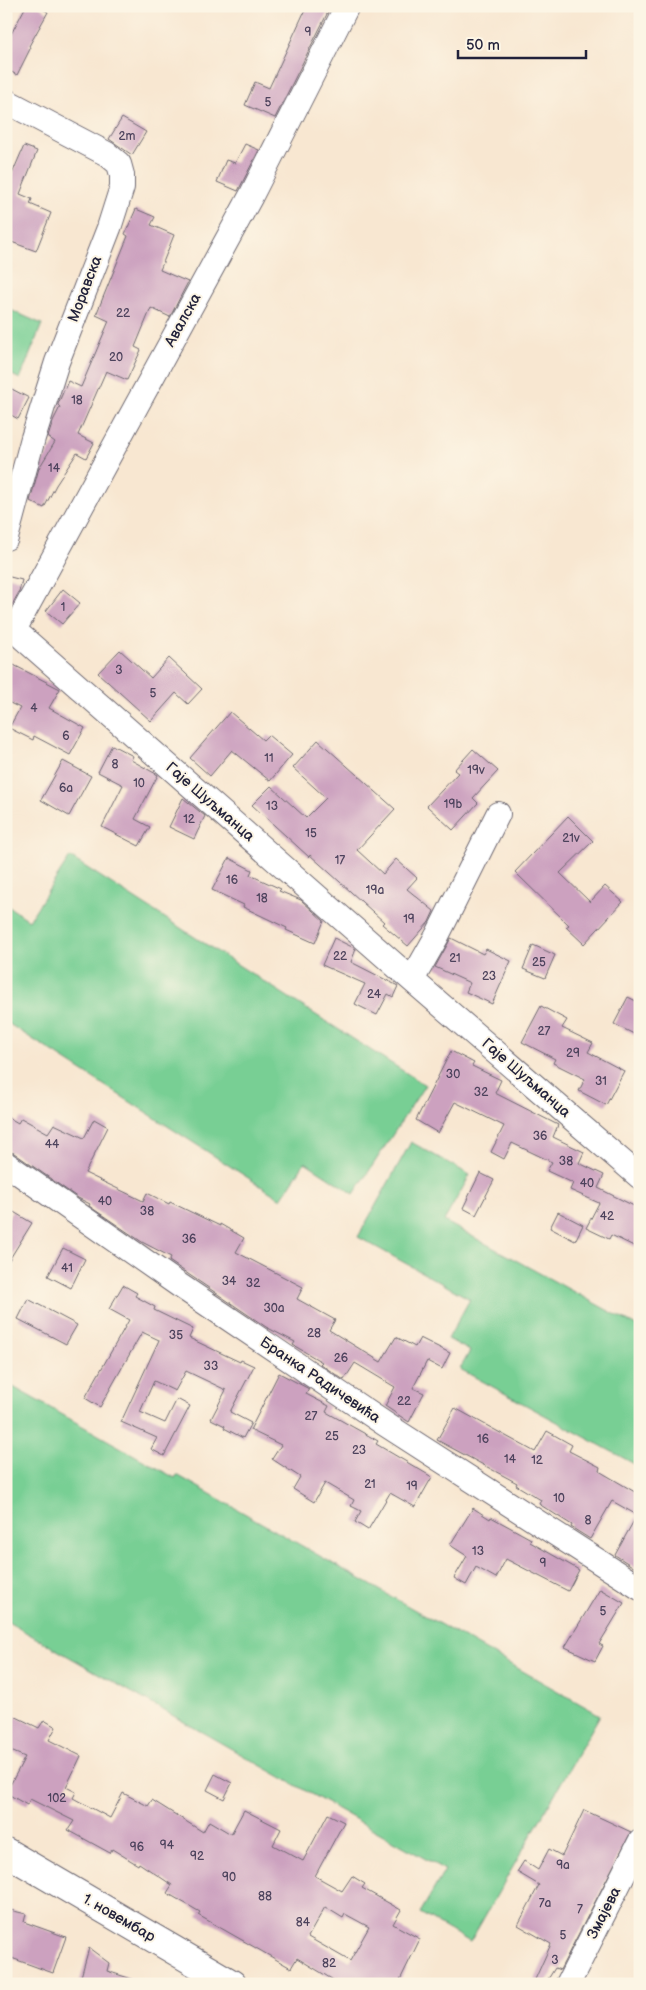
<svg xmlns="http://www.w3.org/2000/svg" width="646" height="1990" viewBox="0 0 646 1990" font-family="'Balsamiq Sans',sans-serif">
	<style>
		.green { fill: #78cf94; stroke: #4d7868 }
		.building { fill: #cca1bf; fill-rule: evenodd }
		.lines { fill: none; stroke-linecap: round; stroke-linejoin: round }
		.minor-casing { stroke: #6d6770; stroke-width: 26 }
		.major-casing { stroke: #6d6770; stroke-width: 30 }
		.minor { stroke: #fff; stroke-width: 24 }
		.major { stroke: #fff; stroke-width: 28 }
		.labels { text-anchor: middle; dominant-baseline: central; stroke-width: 4; stroke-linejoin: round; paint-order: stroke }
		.number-label { font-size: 12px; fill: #4c425c }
		.street-label { font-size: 15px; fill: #22223b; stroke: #fcf5e5 }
	</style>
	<rect width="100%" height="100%" fill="#fcf5e5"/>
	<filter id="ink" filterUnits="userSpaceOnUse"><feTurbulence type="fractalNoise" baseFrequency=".02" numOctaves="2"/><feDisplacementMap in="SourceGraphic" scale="10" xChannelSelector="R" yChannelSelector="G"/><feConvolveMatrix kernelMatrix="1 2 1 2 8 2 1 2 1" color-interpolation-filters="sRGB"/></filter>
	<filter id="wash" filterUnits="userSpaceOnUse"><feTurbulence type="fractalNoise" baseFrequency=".0096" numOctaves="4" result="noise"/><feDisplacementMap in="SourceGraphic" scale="20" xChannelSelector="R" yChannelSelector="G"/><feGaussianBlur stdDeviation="1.12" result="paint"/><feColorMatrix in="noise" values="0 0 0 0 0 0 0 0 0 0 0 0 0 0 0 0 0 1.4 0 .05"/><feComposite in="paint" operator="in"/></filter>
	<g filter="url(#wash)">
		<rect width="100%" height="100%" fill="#f8e7d1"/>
		<!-- green -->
		<path class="green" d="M 6,308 L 42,324 L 20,379 L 6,372 Z
			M 70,857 L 425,1085 L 354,1194 L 305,1162 L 281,1199 L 6,1022 L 6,905 L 29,920 Z
			M 411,1142 L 470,1175 L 444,1221 L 640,1328 L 640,1467 L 460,1369 L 470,1351 L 448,1339 L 470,1299 L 358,1237 Z
			M 6,1383 L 175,1478 L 177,1475 L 600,1715 L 470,1942 L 420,1913 L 445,1870 L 6,1621 Z"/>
		<g id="blocks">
			<!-- building -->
			<path class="building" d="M 26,6 L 37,6 L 48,12 L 29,46 L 31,47 L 17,75 L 6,69 L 6,34 L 10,36 Z
				M 307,6 L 331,6 L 275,118 L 245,105 L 255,82 L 269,88 Z
				M 122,118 L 146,132 L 132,155 L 109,139 Z
				M 245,144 L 259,150 L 238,191 L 217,182 L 226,160 L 235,163 Z
				M 24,146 L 37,151 L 20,194 L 32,199 L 30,204 L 51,213 L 36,251 L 6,240 L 6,188 Z
				M 136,209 L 155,217 L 151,225 L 174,235 L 160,270 L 188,282 L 170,317 L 151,308 L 135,347 L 141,350 L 127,380 L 106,371 L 78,435 L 94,443 L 86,458 L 77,453 L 56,485 L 44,508 L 30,501 L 39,468 L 55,442 L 48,437 L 53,421 L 60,407 L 58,405 L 58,404 L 68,381 L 81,387 L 109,321 L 96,315 L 128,236 L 125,234 Z
				M 6,386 L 29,398 L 18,419 L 6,412 Z
				M 6,576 L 22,580 L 19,592 L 7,614 Z
				M 63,589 L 80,603 L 62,624 L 46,611 Z
				M 120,650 L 151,678 L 169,658 L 202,689 L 188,704 L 176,693 L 151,721 L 98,673 Z
				M 6,661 L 60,689 L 49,708 L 85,728 L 70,755 L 34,736 L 33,740 L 9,728 L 20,708 L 6,701 Z
				M 230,712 L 263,740 L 268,735 L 292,755 L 270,781 L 232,750 L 210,776 L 190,758 Z
				M 318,740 L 395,809 L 357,850 L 383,874 L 396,859 L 417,878 L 407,889 L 434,911 L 429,922 L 408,946 L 382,924 L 384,922 L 340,882 L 310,855 L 309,857 L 252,805 L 271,786 L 306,818 L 326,798 L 293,768 Z
				M 112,745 L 133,756 L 131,760 L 158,775 L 135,819 L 150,827 L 139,846 L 102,827 L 123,785 L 98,772 Z
				M 473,749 L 498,771 L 473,798 L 478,803 L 453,830 L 427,806 L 458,773 L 454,770 Z
				M 63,761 L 91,776 L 69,816 L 41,800 Z
				M 183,798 L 205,816 L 194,839 L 169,827 Z
				M 568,816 L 593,841 L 560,873 L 590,902 L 605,886 L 623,902 L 584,944 L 566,927 L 569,925 L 515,872 Z
				M 229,858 L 252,870 L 250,875 L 281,889 L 279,891 L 301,900 L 324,921 L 315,943 L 286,930 L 287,928 L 243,907 L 244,905 L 212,890 Z
				M 334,938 L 356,949 L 351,962 L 398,986 L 393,997 L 388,994 L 377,1015 L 355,1004 L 365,984 L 322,965 Z
				M 451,938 L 483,954 L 486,949 L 511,961 L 492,1004 L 466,992 L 470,983 L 435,967 Z
				M 533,945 L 555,955 L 545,978 L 523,969 Z
				M 628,997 L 640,1003 L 640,1037 L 614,1024 Z
				M 541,1006 L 567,1020 L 562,1028 L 593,1043 L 588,1052 L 624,1071 L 606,1105 L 579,1091 L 585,1079 L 553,1063 L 555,1059 L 522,1042 Z
				M 451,1051 L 474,1063 L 472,1066 L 501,1080 L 495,1093 L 558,1125 L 553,1137 L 584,1152 L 579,1163 L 604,1175 L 598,1188 L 640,1209 L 640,1249 L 611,1235 L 609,1239 L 586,1228 L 599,1203 L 570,1190 L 573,1183 L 547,1171 L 552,1162 L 512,1143 L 504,1159 L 491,1152 L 504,1126 L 455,1102 L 438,1133 L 416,1120 Z
				M 6,1116 L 18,1123 L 21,1118 L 48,1133 L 54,1124 L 84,1138 L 94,1119 L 108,1127 L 85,1173 L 143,1201 L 147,1193 L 169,1204 L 170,1202 L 220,1226 L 220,1224 L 244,1238 L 236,1252 L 303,1287 L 297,1299 L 335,1320 L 329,1330 L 381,1362 L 396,1337 L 415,1347 L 420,1338 L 450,1353 L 442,1369 L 427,1361 L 413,1388 L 424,1393 L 409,1422 L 385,1406 L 395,1387 L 355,1363 L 344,1380 L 320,1364 L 322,1362 L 293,1345 L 295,1342 L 266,1327 L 169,1261 L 171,1257 L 142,1242 L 89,1206 L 90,1204 L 78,1198 L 14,1153 L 6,1150 Z
				M 480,1173 L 494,1180 L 476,1215 L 463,1208 Z
				M 12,1211 L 32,1223 L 6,1265 L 6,1222 Z
				M 558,1212 L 583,1225 L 575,1241 L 550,1228 Z
				M 63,1248 L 85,1259 L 71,1288 L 48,1276 Z
				M 123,1285 L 137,1293 L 135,1296 L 155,1307 L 154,1310 L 193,1329 L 189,1338 L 240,1362 L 241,1360 L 254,1366 L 230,1412 L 251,1423 L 243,1438 L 224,1428 L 225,1426 L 211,1419 L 226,1390 L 186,1371 L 175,1391 L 154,1381 L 140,1412 L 165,1423 L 177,1399 L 190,1406 L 164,1456 L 151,1449 L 157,1438 L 121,1422 L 159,1340 L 142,1332 L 100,1407 L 85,1398 L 129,1320 L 109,1309 Z
				M 28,1299 L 77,1325 L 66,1344 L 18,1319 Z
				M 279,1373 L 309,1389 L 306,1394 L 329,1406 L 326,1412 L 378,1441 L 376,1444 L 432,1477 L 415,1507 L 390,1493 L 368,1530 L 355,1522 L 361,1511 L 351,1506 L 354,1500 L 325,1483 L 314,1502 L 293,1489 L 300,1477 L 272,1459 L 281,1445 L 250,1430 Z
				M 455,1408 L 535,1452 L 547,1431 L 572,1445 L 569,1451 L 600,1467 L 599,1471 L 640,1495 L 640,1571 L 615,1555 L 637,1515 L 612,1501 L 590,1539 L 571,1527 L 572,1525 L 539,1504 L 541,1500 L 516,1485 L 517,1483 L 437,1440 Z
				M 473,1508 L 490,1519 L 491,1517 L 531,1539 L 530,1542 L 579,1570 L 568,1591 L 506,1559 L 496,1578 L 476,1567 L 466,1585 L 454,1578 L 467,1556 L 450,1545 Z
				M 600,1589 L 624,1603 L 599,1644 L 603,1646 L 595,1661 L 565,1647 Z
				M 6,1712 L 39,1728 L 44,1720 L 56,1727 L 49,1740 L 81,1756 L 66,1787 L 76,1792 L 73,1798 L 110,1818 L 123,1793 L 148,1806 L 152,1800 L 203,1832 L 209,1821 L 231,1834 L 244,1810 L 281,1829 L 273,1845 L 303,1861 L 328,1814 L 344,1822 L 315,1876 L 342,1891 L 352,1876 L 365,1884 L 362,1888 L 401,1910 L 393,1924 L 420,1939 L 398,1984 L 340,1984 L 297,1958 L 291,1968 L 198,1915 L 200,1912 L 167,1893 L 172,1885 L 139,1863 L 138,1865 L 112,1849 L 110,1853 L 68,1830 L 74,1821 L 30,1799 L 27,1805 L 6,1793 L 25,1757 L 6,1749 ZM 325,1907 L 343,1918 L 345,1914 L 369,1927 L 350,1961 L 308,1937 Z
				M 215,1774 L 232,1783 L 224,1799 L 207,1790 Z
				M 584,1810 L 631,1832 L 560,1970 L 555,1968 L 545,1984 L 533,1984 L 551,1944 L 518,1925 L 539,1885 L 517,1872 L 524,1861 L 538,1870 L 549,1849 L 562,1856 Z
				M 6,1909 L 26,1914 L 24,1922 L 66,1937 L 53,1973 L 6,1956 Z
				M 89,1948 L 109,1963 L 107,1971 L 138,1981 L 138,1984 L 79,1984 Z"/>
		</g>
	</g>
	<g filter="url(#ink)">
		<use href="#blocks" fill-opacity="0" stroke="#6d6770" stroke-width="1"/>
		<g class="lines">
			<defs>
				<path id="minor" d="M 6,101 L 107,154 L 119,164 L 122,175 L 122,187 L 109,228 L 57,362 L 33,438 L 6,538
					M 6,627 L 14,630 L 412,980 L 640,1177
					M 14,630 L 251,196 L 347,6
					M 412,980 L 437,936 L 498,814
					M 6,1164 L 179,1285 L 385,1424 L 640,1588
					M 568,1984 L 640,1842"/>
				<path id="major" d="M 6,1852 L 232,1984"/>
			</defs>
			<!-- minor casing -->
			<use href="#minor" class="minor-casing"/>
			<!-- major casing -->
			<use href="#major" class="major-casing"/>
			<!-- minor -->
			<use href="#minor" class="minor"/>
			<!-- major -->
			<use href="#major" class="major"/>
		</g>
	</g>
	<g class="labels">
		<!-- number labels -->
		<g class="number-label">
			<text x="308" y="32">9</text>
			<text x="268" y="102">5</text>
			<text x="127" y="136">2m</text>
			<text x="123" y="313">22</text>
			<text x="116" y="357">20</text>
			<text x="77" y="400">18</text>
			<text x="54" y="468">14</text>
			<text x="63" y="607">1</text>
			<text x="119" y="670">3</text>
			<text x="153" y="693">5</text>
			<text x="34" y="708">4</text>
			<text x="66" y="736">6</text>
			<text x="269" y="758">11</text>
			<text x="115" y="764">8</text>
			<text x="476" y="770">19v</text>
			<text x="139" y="783">10</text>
			<text x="66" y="788">6a</text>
			<text x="453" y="804">19b</text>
			<text x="272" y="806">13</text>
			<text x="189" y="819">12</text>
			<text x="311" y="833">15</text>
			<text x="571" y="838">21v</text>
			<text x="340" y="860">17</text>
			<text x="232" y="880">16</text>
			<text x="375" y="890">19a</text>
			<text x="262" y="898">18</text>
			<text x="409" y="919">19</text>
			<text x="340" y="956">22</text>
			<text x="455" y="958">21</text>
			<text x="539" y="962">25</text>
			<text x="489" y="976">23</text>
			<text x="374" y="994">24</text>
			<text x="544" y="1031">27</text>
			<text x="573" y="1053">29</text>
			<text x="453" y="1074">30</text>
			<text x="601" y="1081">31</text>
			<text x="481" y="1092">32</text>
			<text x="540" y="1136">36</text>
			<text x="52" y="1144">44</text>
			<text x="566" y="1161">38</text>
			<text x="587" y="1183">40</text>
			<text x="105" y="1201">40</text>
			<text x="147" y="1211">38</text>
			<text x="607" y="1216">42</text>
			<text x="189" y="1239">36</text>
			<text x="67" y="1268">41</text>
			<text x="229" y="1281">34</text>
			<text x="253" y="1283">32</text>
			<text x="274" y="1308">30a</text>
			<text x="314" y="1333">28</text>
			<text x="176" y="1335">35</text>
			<text x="341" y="1358">26</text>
			<text x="211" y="1366">33</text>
			<text x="404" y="1401">22</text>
			<text x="311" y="1416">27</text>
			<text x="332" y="1436">25</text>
			<text x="483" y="1439">16</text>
			<text x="359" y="1450">23</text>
			<text x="510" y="1459">14</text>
			<text x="537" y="1460">12</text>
			<text x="370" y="1484">21</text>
			<text x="412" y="1486">19</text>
			<text x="559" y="1498">10</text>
			<text x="588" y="1520">8</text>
			<text x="478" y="1551">13</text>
			<text x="543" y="1563">9</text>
			<text x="603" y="1611">5</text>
			<text x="57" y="1798">102</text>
			<text x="167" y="1845">94</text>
			<text x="137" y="1847">96</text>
			<text x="197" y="1856">92</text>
			<text x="563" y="1865">9a</text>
			<text x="229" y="1877">90</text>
			<text x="265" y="1896">88</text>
			<text x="545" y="1903">7a</text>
			<text x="580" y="1909">7</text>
			<text x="303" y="1922">84</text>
			<text x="563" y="1935">5</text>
			<text x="555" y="1960">3</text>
			<text x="329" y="1963">82</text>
		</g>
		<!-- street labels -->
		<g class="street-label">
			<text transform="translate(85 289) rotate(-69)">Моравска</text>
			<text transform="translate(183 320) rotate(-61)">Авалска</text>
			<text transform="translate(210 802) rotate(41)">Гаје Шуљманца</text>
			<text transform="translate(526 1078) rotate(41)">Гаје Шуљманца</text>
			<text transform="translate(320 1380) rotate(34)">Бранка Радичевића</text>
			<text transform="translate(604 1913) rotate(-63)">Змајева</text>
			<text transform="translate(119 1918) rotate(30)">1. новембар</text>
		</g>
	</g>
	<!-- margin -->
	<rect width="646" height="1990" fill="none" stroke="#fcf5e5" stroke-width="25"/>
	<!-- scale -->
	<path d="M458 50v8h128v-8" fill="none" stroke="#22223b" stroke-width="2.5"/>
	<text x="466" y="50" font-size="15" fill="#22223b" stroke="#fcf5e5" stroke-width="4" paint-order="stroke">50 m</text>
</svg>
